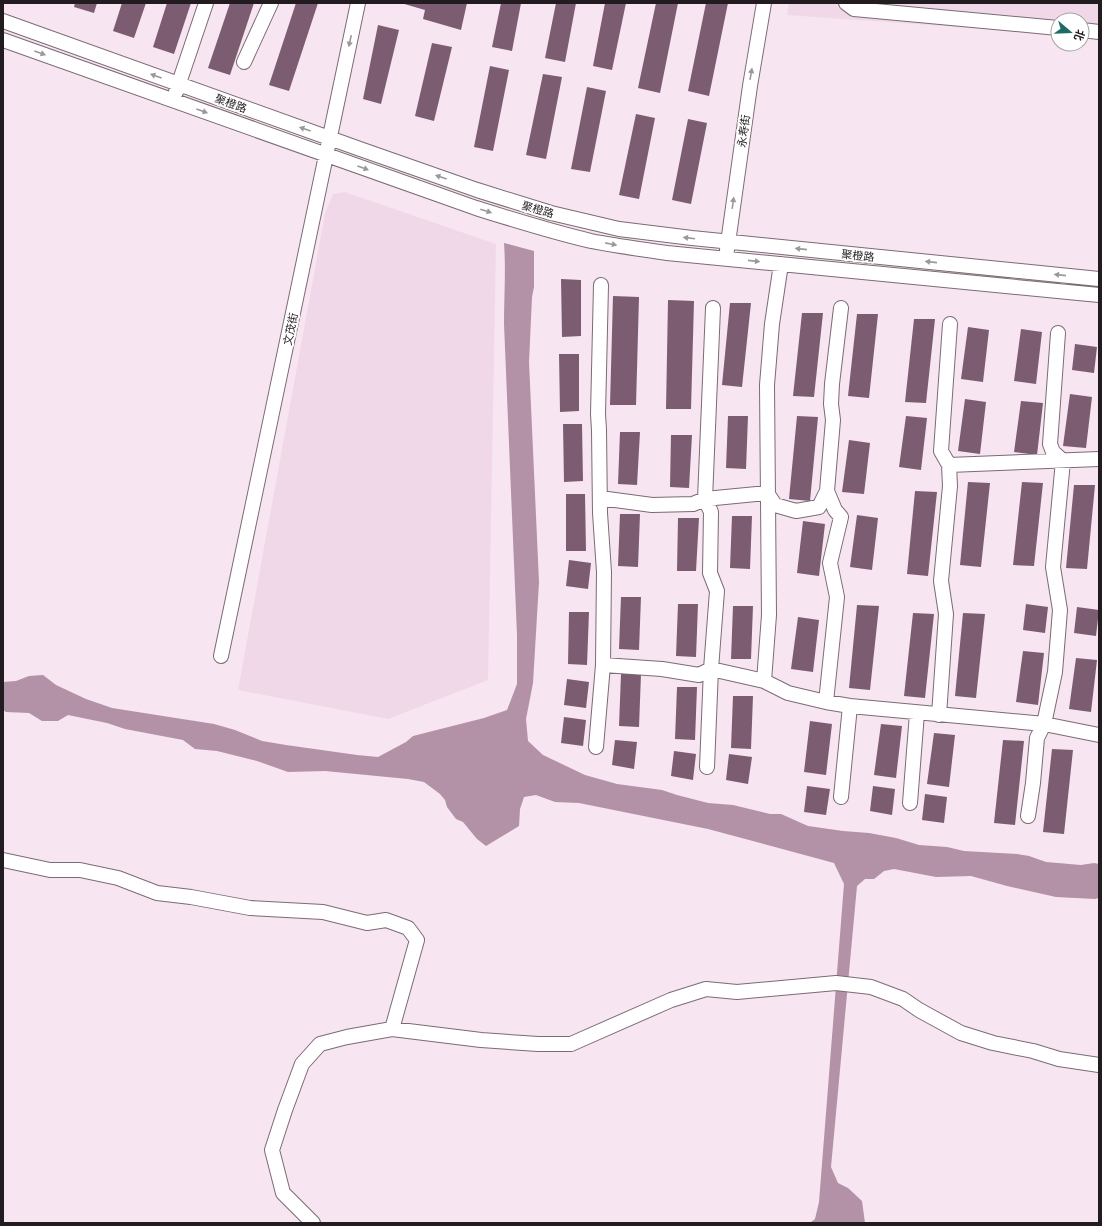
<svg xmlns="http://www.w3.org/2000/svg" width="1102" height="1226" viewBox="0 0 1102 1226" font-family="'Noto Sans','Noto Sans SC',sans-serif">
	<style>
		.built { fill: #f1d8e8 }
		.water { fill: #b391a7 }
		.building { fill: #7b5c71 }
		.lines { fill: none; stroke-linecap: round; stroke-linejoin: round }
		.minor-casing { stroke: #7b6b75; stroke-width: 16 }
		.minor { stroke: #fff; stroke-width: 14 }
		.oneway { fill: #9c989a }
		.labels { text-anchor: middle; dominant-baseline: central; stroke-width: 4; stroke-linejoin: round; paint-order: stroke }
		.street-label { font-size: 11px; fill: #221b1f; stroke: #fff }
	</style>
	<rect width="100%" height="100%" fill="#f7e5f1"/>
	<!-- built -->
	<path class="built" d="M 789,3 L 1099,3 L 1099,37 L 1082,36 L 1082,20 L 1058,20 L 1058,34 L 787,15 Z
		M 345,192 L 496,244 L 488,680 L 388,719 L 238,690 L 325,214 L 333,194 Z"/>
	<!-- water -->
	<path class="water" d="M 504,243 L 534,251 L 534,287 L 532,297 L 529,362 L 539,582 L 533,683 L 526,719 L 528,741 L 543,755 L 585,775 L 617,784 L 662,790 L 677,795 L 708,803 L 733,805 L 770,814 L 781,814 L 808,826 L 843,831 L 869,833 L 896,838 L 919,845 L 947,847 L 964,851 L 1017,854 L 1029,856 L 1046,862 L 1081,865 L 1094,863 L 1099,864 L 1099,898 L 1095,899 L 1056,897 L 1007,886 L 971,876 L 936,877 L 894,869 L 884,871 L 874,879 L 865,879 L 857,886 L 831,1167 L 838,1183 L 848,1188 L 862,1201 L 865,1223 L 810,1223 L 815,1219 L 819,1202 L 844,884 L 834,863 L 708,829 L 579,803 L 555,802 L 536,795 L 524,797 L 520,809 L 519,826 L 486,846 L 477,839 L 463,822 L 456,819 L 447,807 L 445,800 L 440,794 L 424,782 L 408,779 L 325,771 L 288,772 L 257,761 L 217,751 L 195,749 L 183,740 L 125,729 L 107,723 L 68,715 L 58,721 L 42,721 L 29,713 L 6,712 L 3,710 L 3,682 L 16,681 L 29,676 L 43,675 L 56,685 L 86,699 L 112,708 L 214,724 L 235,730 L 262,741 L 286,745 L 357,755 L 378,757 L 406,742 L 413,736 L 484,718 L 507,710 L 517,684 L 517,635 L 504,324 C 504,297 506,270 504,243 Z"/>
	<!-- building -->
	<path class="building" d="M 75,3 L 97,3 L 94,13 L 74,7 Z
		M 122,3 L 146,3 L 134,38 L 113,31 Z
		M 167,3 L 191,3 L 174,54 L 153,47 Z
		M 230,3 L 254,3 L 230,75 L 208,68 Z
		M 296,3 L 318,3 L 289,91 L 269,85 Z
		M 401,3 L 467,3 L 461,30 L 423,19 L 425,10 Z
		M 501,3 L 521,3 L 512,51 L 492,47 Z
		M 556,3 L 576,3 L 565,62 L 545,58 Z
		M 605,3 L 626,3 L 612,70 L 593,66 Z
		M 656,3 L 678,3 L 660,93 L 638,88 Z
		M 706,3 L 728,3 L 709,96 L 688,91 Z
		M 378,25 L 399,30 L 381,104 L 363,99 Z
		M 432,43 L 452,47 L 434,121 L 415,116 Z
		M 490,66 L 509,70 L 493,151 L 474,147 Z
		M 543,74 L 562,77 L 546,159 L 526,155 Z
		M 587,87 L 606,91 L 590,172 L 571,169 Z
		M 636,114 L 655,118 L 639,199 L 619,195 Z
		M 688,119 L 707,123 L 691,204 L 672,200 Z
		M 561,279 L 581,280 L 581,336 L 562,337 Z
		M 613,296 L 639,297 L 636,405 L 610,405 Z
		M 668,300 L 694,301 L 691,409 L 666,409 Z
		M 730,303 L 751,303 L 742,387 L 722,385 Z
		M 802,313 L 823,313 L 814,397 L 793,396 Z
		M 857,314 L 878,314 L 869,398 L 848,396 Z
		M 914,319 L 935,319 L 926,403 L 905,402 Z
		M 968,327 L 989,330 L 983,382 L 961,379 Z
		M 1021,329 L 1042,332 L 1036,384 L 1014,381 Z
		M 1075,344 L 1097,347 L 1094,373 L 1072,370 Z
		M 559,354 L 579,354 L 579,411 L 560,412 Z
		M 1070,394 L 1092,397 L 1086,448 L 1063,446 Z
		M 965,399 L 986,402 L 980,454 L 958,451 Z
		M 1021,401 L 1043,403 L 1037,455 L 1014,452 Z
		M 728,416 L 748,416 L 746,469 L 726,468 Z
		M 797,416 L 818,417 L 810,501 L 789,499 Z
		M 906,416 L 927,418 L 921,470 L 899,467 Z
		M 563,424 L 582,424 L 583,481 L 564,482 Z
		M 620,432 L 640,432 L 637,485 L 618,484 Z
		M 671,435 L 692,435 L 689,488 L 670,487 Z
		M 849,440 L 870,443 L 864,494 L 842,492 Z
		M 968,482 L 990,483 L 981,567 L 960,565 Z
		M 1022,482 L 1043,483 L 1034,566 L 1013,565 Z
		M 1074,485 L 1095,485 L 1087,569 L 1066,568 Z
		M 915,491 L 937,492 L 928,576 L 907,574 Z
		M 566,494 L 585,494 L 586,551 L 566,551 Z
		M 620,514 L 640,514 L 638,567 L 618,566 Z
		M 857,515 L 878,518 L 872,570 L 850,567 Z
		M 732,516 L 752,516 L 750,569 L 730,568 Z
		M 678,518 L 699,518 L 696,571 L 677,571 Z
		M 803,521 L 825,524 L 819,576 L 797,573 Z
		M 569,560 L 591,563 L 588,589 L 566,586 Z
		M 621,597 L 641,597 L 639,650 L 619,649 Z
		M 678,604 L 698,604 L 696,657 L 676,656 Z
		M 1026,604 L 1048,607 L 1045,633 L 1023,630 Z
		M 857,605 L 879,606 L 870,690 L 849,688 Z
		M 733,606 L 753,606 L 751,659 L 731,659 Z
		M 1077,607 L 1099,610 L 1096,636 L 1074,633 Z
		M 569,612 L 589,612 L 587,665 L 568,664 Z
		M 913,613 L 934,614 L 925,698 L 904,696 Z
		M 963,613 L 985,614 L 976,698 L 955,696 Z
		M 798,617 L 819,620 L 813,672 L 791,669 Z
		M 1023,651 L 1044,653 L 1038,705 L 1016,702 Z
		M 1076,658 L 1097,660 L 1091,712 L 1069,709 Z
		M 621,674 L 641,674 L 639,727 L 619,726 Z
		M 567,679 L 589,682 L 586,708 L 564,705 Z
		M 677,687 L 697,687 L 695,740 L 675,739 Z
		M 733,696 L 753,696 L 751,749 L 731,748 Z
		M 564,717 L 586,720 L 583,746 L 561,743 Z
		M 810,721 L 832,724 L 826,775 L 804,772 Z
		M 881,724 L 902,726 L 896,778 L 874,775 Z
		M 934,733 L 955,735 L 949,787 L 927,784 Z
		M 615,740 L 637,742 L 634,769 L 612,765 Z
		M 1003,740 L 1024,741 L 1015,825 L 994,823 Z
		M 1052,749 L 1073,750 L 1064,834 L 1043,832 Z
		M 674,751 L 696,754 L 693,780 L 671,776 Z
		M 729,754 L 752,757 L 748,784 L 726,780 Z
		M 807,786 L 830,789 L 826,815 L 804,812 Z
		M 873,786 L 895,789 L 892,815 L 870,811 Z
		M 925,794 L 947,797 L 944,823 L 922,820 Z"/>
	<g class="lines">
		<defs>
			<path id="minor" d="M 846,3 L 854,9 L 1058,28
				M 3,21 L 360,149 L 477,190 L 551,213 L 619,229 L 692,238 L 1099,279
				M 1082,30 L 1099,32
				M 3,40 L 476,208 C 514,220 552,232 591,241 C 616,246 641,249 667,253 L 1099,295
				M 244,62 L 271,3
				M 176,92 L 206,3
				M 727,250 L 750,86 L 764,3
				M 781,264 L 772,324 L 767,385 L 769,615 L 764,681 L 788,693 L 826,702 L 850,706 L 1044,724 L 1099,735
				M 949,465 L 1099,459
				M 600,498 L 652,505 L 693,504 L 705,499 L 767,493 L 775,505 L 796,511 L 819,507 L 827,491
				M 221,656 L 358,3
				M 603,665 L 662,669 L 699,675 L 711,669 L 764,681
				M 826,702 L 837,597 L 830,563 L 841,517 L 835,510 L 827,491 L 833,420 L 831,404 L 832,384 L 841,308
				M 939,715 L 946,614 L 941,581 L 950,486 L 949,465 L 941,451 L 950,324
				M 596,747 L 603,665 L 604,572 L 600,513 L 599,430 L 598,414 L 601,285
				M 707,767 L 711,669 L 717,591 L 710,573 L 711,512 L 705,499 L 713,308
				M 841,797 L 850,706
				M 910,803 L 917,713
				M 1028,816 L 1033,783 L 1037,738 L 1044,724 L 1055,672 L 1060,610 L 1053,567 L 1063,461 L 1053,452 L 1050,444 L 1058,333
				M 3,860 L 50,870 L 80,870 L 118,878 L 157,893 L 191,897 L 250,908 L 323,912 L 367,923 L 386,920 L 408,928 L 417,940 L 392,1029
				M 313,1223 L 283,1193 L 272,1150 L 285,1110 L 302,1064 L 320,1044 L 347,1037 L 392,1029 L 481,1040 L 538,1044 L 571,1044 L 671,1000 L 706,989 L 737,992 L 836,983 L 871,987 L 903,999 L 919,1010 L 961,1033 L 993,1043 L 1033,1051 L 1059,1059 L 1099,1065"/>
		</defs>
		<!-- minor casing -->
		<use href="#minor" class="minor-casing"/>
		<!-- minor -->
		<use href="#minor" class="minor"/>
	</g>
	<!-- one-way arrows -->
	<defs><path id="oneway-solid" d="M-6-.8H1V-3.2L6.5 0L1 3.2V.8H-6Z"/></defs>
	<g class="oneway">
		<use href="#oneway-solid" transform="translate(350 41) rotate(102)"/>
		<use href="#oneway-solid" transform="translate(40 53) rotate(20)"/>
		<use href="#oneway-solid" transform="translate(751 74) rotate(-80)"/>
		<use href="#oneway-solid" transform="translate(156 76) rotate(-160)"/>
		<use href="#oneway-solid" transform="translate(202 111) rotate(20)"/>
		<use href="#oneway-solid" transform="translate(305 129) rotate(-161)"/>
		<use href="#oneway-solid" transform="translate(363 168) rotate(20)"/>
		<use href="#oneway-solid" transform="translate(441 177) rotate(-161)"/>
		<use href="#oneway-solid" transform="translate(733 203) rotate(-82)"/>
		<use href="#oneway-solid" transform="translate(486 211) rotate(18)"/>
		<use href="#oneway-solid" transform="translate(689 238) rotate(-173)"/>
		<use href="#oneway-solid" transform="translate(611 244) rotate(11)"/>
		<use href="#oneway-solid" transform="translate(801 249) rotate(-174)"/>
		<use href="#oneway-solid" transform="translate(754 261) rotate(6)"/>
		<use href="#oneway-solid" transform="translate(931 262) rotate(-174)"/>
		<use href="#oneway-solid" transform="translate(1060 275) rotate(-174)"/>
	</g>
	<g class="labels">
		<!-- street labels -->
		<g class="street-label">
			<text transform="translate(231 103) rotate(20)">聚橙路</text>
			<text transform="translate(743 131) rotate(-82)">永寿街</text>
			<text transform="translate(538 209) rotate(16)">聚橙路</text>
			<text transform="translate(858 255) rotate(6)">聚橙路</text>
			<text transform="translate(290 329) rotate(-78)">文茂街</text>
		</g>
	</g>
	<!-- border -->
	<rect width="1102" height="1226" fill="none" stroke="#221b1f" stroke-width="8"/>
	<!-- north arrow -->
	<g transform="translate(1070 32) rotate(109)"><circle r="19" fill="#ffffff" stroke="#a7a4a5"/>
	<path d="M0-3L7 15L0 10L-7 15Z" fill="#1e6a65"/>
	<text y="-6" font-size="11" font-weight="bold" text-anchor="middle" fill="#221b1f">北</text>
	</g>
</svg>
